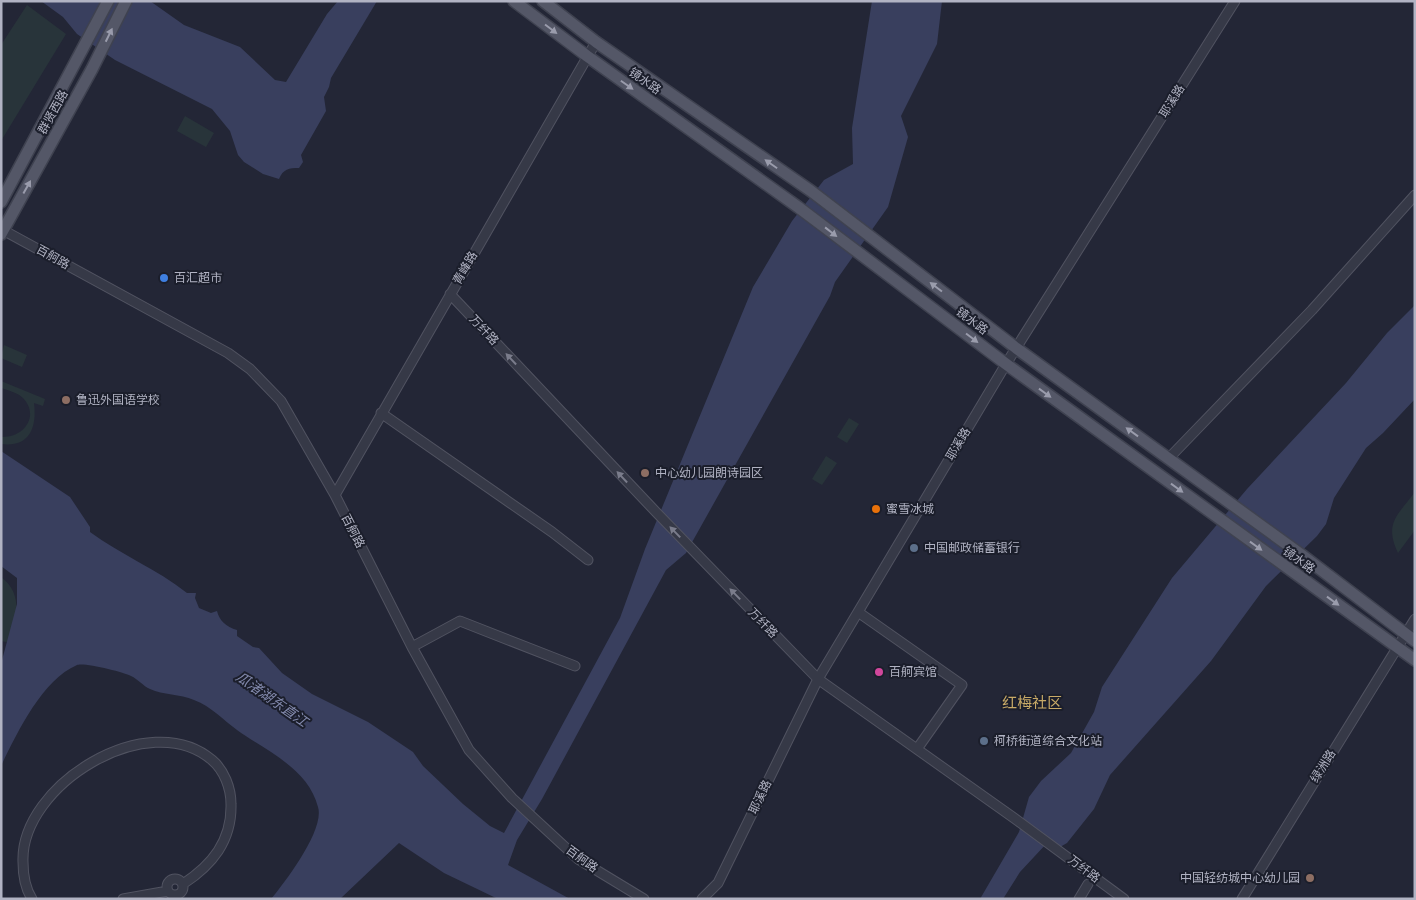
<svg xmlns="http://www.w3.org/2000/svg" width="1416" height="900" viewBox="0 0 1416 900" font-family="'Public Sans','Noto Sans SC',sans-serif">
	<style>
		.green { fill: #28343a }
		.water { fill: #393f5e }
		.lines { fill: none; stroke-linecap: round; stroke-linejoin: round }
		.minor-casing { stroke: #515361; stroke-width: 11 }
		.major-casing { stroke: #3f4250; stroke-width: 14 }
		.minor { stroke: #363947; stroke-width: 9 }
		.major { stroke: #545767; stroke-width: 11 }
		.oneway { fill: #9a9cac }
		.oneway2 { fill: #7a7c8b }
		.shop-dot { fill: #3f7fe0; stroke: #1b1e2b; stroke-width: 2 }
		.education-dot { fill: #8d6e63; stroke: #1b1e2b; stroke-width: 2 }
		.food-dot { fill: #e8710a; stroke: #1b1e2b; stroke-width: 2 }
		.service-dot { fill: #5c6f8a; stroke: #1b1e2b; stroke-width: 2 }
		.hotel-dot { fill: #d1479c; stroke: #1b1e2b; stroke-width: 2 }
		.labels { text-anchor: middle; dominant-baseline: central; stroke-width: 4; stroke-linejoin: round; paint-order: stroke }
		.street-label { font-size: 12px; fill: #b1b3c3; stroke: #1b1e2b }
		.poi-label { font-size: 12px; fill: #b1b3c3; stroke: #1b1e2b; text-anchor: start }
		.water-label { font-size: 14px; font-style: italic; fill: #838aad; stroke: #1b1e2b }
		.quarter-label { font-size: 15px; fill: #c8aa67; stroke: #1b1e2b }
	</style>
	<rect width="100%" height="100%" fill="#232636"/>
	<!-- green -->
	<path class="green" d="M 27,5 L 66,34 L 1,141 L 1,45 Z
		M 185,116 L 214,133 L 206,147 L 177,131 Z
		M 4,345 L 27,355 L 22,367 L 1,358 Z
		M 1,381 L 45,399 L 43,406 L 34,403 C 37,427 30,448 1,444 L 1,437 C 24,438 40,416 23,398 C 18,393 8,390 1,388 Z
		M 849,418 L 859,424 L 847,443 L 837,437 Z
		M 826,456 L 837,463 L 822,485 L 812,479 Z
		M 1415,492 L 1415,530 L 1398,553 C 1384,523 1397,516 1415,492 Z
		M 1,577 C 24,594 16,619 11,643 L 1,641 Z"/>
	<!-- water -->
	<path class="water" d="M 41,1 L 150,1 L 184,25 L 240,47 L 275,80 L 286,82 L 327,14 L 338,1 L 377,1 L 331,78 L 329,87 L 324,97 L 326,111 L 301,155 L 303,162 L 299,168 C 289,168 283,169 279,179 L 263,174 L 244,162 L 238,155 L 230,131 L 212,109 L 115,60 L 77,34 L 63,17 Z
		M 872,1 L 942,1 L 937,44 L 901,116 L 908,137 L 888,207 L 835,282 L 830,296 L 686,553 L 666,570 L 542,799 L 517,840 L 508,865 L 570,899 L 498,899 L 444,873 L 399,843 L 340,899 L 271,899 C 286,881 325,829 318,807 C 308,768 266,751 237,730 C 222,719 212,707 194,700 C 180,694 163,695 150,689 C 143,686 138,679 131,676 C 124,672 83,662 77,665 C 42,680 17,733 1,766 L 1,664 L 17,604 L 17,578 L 1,566 L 1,451 L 70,497 L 90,527 L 90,532 C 121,555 157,569 187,593 L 196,593 L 195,598 L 199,608 L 211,613 L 217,611 C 219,620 226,627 237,630 L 237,636 L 253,647 L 259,648 L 282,673 L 312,694 L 368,722 L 413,752 L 423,766 L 463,804 L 490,826 L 504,833 L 620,618 L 645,549 L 753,287 L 792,221 L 824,180 L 853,164 L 852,128 Z
		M 1415,305 L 1415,399 L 1383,433 L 1366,448 L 1334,498 L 1326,524 L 1317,536 L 1266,586 L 1211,661 L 1110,775 L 1094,809 L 1067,843 L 1060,847 L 1047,843 L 1020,872 L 1003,899 L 980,899 L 1019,832 L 1029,797 L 1041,781 L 1071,753 L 1094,712 L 1102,687 L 1172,578 L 1247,489 L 1346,383 L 1387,333 Z"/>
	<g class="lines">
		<defs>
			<path id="minor" d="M 1,229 L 228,353 L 250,369 L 281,401 L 335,495 L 412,647 L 469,750 L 512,798 L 578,859 L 644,899
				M 450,294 L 656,512 L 818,679 L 1014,818 L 1124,899
				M 381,413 L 552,532 L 588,560
				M 1169,458 L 1312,310 L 1415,195
				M 335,495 L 596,42
				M 858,612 L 962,685 L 917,749
				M 412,647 L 460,621 L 575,666
				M167 887a8 8 0 1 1 16 0a8 8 0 1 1-16 0Z
				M 32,899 C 25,888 23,875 23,862 C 20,785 149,706 212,760 C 224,770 231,788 231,804 C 232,841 212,865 183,884
				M 123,899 L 168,891
				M 702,899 L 718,883 L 818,679 L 1006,364 L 1235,1
				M 1079,899 L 1088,884
				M 1242,899 L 1415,619"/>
			<path id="major" d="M 514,1 L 587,56 L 798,207 L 1006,364 L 1415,660
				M 543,1 L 596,42 L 811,191 L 1016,348 L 1303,556 L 1415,641
				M 1,202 L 108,1
				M 1,234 L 92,69 L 126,1"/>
		</defs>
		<!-- minor casing -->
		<use href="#minor" class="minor-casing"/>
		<!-- major casing -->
		<use href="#major" class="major-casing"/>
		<!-- minor -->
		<use href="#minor" class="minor"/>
		<!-- major -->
		<use href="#major" class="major"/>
	</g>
	<!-- one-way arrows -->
	<defs><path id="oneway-solid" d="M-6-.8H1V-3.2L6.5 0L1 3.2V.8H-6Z" transform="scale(1.25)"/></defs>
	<g class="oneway">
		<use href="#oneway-solid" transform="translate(551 29) rotate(37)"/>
		<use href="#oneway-solid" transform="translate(109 35) rotate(-64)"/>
		<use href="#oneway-solid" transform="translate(627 85) rotate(35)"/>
		<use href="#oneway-solid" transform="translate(771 164) rotate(-145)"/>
		<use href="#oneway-solid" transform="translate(27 187) rotate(-61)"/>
		<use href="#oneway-solid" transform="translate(831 232) rotate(38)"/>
		<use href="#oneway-solid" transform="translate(936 287) rotate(-143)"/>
		<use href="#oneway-solid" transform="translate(972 338) rotate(37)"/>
		<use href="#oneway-solid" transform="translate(1045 393) rotate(36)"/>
		<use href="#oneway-solid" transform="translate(1132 432) rotate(-144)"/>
		<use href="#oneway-solid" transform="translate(1177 488) rotate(36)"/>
		<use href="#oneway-solid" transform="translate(1256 546) rotate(36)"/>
		<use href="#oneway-solid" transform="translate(1333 601) rotate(36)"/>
	</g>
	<g class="oneway2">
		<use href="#oneway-solid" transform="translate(511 359) rotate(-133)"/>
		<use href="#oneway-solid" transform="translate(622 477) rotate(-133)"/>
		<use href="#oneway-solid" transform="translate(675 532) rotate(-134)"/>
		<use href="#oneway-solid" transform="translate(735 594) rotate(-134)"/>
	</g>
	<!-- markers -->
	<circle class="shop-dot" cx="164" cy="278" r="5"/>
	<g class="education-dot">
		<circle cx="66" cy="400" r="5"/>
		<circle cx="645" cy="473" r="5"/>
		<circle cx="1310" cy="878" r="5"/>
	</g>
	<circle class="food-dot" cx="876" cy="509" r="5"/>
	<g class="service-dot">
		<circle cx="914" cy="548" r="5"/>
		<circle cx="984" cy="741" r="5"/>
	</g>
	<circle class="hotel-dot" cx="879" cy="672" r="5"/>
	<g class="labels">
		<!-- street labels -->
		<g class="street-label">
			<text transform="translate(645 81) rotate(35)">镜水路</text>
			<text transform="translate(1172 101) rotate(-58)">耶溪路</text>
			<text transform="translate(53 112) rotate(-61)">群贤西路</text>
			<text transform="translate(53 257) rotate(29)">百舸路</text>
			<text transform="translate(465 268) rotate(-60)">青峰路</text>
			<text transform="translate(972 321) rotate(37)">镜水路</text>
			<text transform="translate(484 330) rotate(47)">万纤路</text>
			<text transform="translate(958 444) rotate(-59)">耶溪路</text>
			<text transform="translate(353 531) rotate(63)">百舸路</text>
			<text transform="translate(1299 560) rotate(36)">镜水路</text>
			<text transform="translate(763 623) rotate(46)">万纤路</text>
			<text transform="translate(1323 766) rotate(-58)">绿洲路</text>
			<text transform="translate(760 797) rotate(-64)">耶溪路</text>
			<text transform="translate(582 859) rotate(36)">百舸路</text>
			<text transform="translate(1084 869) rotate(37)">万纤路</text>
		</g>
		<!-- poi labels -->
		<g class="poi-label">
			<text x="174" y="278">百汇超市</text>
			<text x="76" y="400">鲁迅外国语学校</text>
			<text x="655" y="473">中心幼儿园朗诗园区</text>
			<text x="886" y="509">蜜雪冰城</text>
			<text x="924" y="548">中国邮政储蓄银行</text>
			<text x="889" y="672">百舸宾馆</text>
			<text x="994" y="741">柯桥街道综合文化站</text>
			<text x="1300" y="878" text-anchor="end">中国轻纺城中心幼儿园</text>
		</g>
		<!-- water labels -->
		<g class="water-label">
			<text transform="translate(272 699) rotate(35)">瓜渚湖东直江</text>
		</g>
		<!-- quarter labels -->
		<g class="quarter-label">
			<text x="1032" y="702">红梅社区</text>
		</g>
	</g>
	<!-- border -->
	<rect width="1416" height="900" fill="none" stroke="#b1b3c3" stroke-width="5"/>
</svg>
